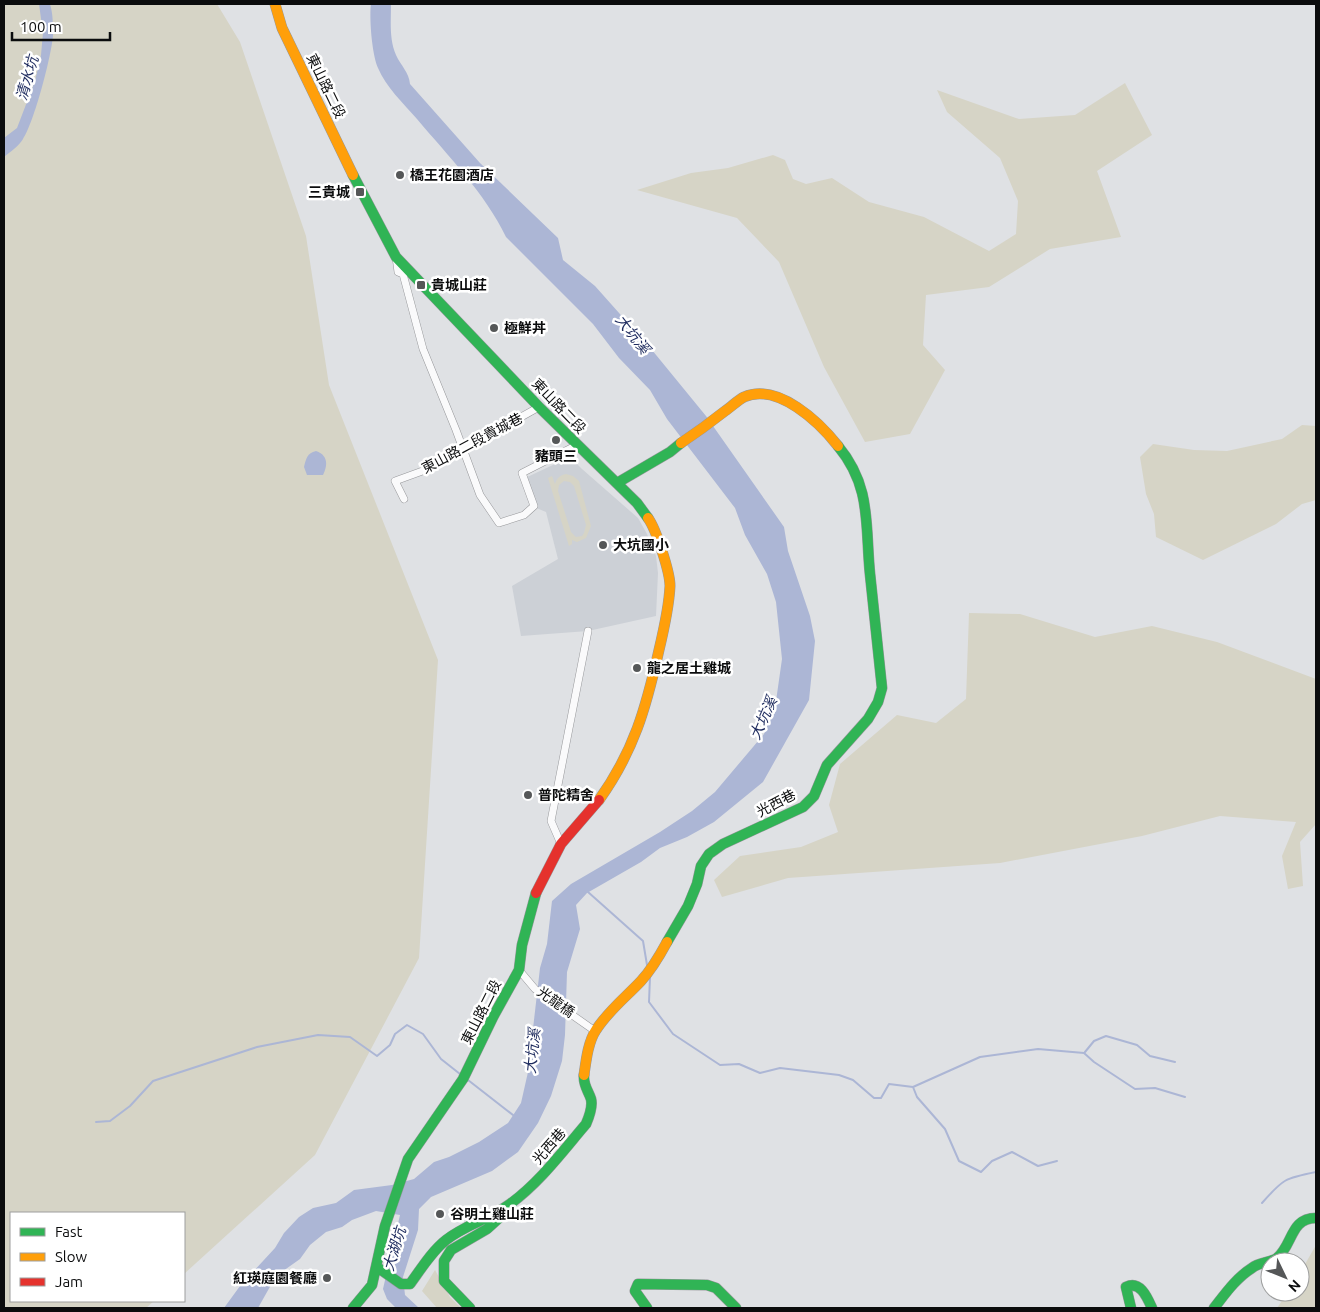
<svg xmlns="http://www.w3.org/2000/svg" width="1320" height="1312" viewBox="0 0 1320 1312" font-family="Ubuntu,'Noto Sans TC',sans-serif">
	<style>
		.built { fill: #ccd0d6 }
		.green { fill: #d6d4c6; fill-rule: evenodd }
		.water { fill: #acb6d5 }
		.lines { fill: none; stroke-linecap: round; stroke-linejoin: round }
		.stream { stroke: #acb6d5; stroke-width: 2 }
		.street-casing { stroke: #96979a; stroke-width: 8 }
		.fast-casing { stroke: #96979a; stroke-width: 11 }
		.slow-casing { stroke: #96979a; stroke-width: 11 }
		.jam-casing { stroke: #96979a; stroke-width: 11 }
		.street { stroke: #fafafb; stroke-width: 7 }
		.fast { stroke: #30b455; stroke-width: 10 }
		.slow { stroke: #ff9f0a; stroke-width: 10 }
		.jam { stroke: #e5322d; stroke-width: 10 }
		.poi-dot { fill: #555758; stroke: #fff; stroke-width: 2 }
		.labels { text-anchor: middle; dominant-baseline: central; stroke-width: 5; stroke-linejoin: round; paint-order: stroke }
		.street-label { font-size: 14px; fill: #0b0c0d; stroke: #fff }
		.poi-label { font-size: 14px; font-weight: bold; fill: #0b0c0d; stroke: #fff; text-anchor: start }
		.water-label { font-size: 15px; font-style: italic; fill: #1e2b5e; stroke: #fff }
	</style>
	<rect width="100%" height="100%" fill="#dfe1e4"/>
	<!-- built -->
	<path class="built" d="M 570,457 L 582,469 L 638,518 L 647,534 L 656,556 L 658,573 L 656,616 L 588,631 L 521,636 L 512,586 L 558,559 L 546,512 L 534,507 L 523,479 Z"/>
	<!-- green -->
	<path class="green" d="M 4,4 L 217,4 L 240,42 L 306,236 L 329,385 L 438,660 L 419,958 L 315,1155 L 184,1274 L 184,1213 L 11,1213 L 11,1301 L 154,1301 L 146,1308 L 4,1308 Z
		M 1125,83 L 1152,135 L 1097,171 L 1121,237 L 1050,249 L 989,287 L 926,295 L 923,345 L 945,370 L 910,434 L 865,442 L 824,367 L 779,262 L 737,218 L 637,190 L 691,173 L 728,168 L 773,155 L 785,160 L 793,179 L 806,184 L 832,178 L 869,202 L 924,217 L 989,251 L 1016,234 L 1018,201 L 1000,158 L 947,112 L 937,90 L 1019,119 L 1075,115 Z
		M 1302,425 L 1316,426 L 1316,500 L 1302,504 L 1276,524 L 1203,560 L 1156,537 L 1154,514 L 1146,494 L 1140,457 L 1153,444 L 1194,450 L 1227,451 L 1282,439 Z
		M 566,474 L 573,476 L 579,481 L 591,526 L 586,538 L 577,542 L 572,540 L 572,544 L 569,546 L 548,478 L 552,476 L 555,484 C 557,478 560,475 566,474 ZM 564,481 L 570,482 L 574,486 L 586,525 L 584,533 L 582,536 L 576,537 L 571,532 L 558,491 L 559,485 Z
		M 969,613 L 1020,614 L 1095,637 L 1152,626 L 1217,642 L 1316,679 L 1316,824 L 1300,842 L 1303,886 L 1288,889 L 1282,856 L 1296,822 L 1220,816 L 1142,836 L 1000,863 L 788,878 L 722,897 L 714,880 L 740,856 L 801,847 L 838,832 L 829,805 L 840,764 L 897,715 L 936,723 L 966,699 Z
		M 1316,1245 L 1316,1308 L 1277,1308 L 1288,1292 L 1300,1292 L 1300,1273 Z
		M 435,1270 L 450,1297 L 461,1308 L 437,1308 L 422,1291 Z"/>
	<!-- water -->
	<path class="water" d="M 39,4 L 50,4 C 53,14 53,24 53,35 C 52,54 34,123 23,139 C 19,146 10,152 4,157 L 4,138 L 17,128 L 35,81 L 41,55 L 43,33 Z
		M 371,4 L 391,4 C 391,21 389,39 396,55 C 401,66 409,72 410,84 L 480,163 L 558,238 L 563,260 L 595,286 L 652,350 L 706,416 L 784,527 L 788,551 L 810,616 L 815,641 L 809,700 L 763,782 L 714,822 L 687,837 L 660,848 L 641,862 L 587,893 L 576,905 L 580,929 L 567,972 L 565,1035 L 562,1061 L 551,1096 L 538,1123 L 518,1152 L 492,1171 L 431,1197 L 419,1209 L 418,1230 L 403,1277 L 405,1295 L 419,1308 L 396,1308 L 387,1299 L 383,1289 L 400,1215 L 376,1211 L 352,1220 L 342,1227 L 326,1232 L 310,1245 L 300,1259 L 276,1276 L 258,1308 L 224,1308 L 240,1286 L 275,1248 L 284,1233 L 299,1217 L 313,1208 L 336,1203 L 354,1190 L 392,1185 L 414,1179 L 434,1162 L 449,1157 L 479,1142 L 508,1123 L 521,1103 L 528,1072 L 540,968 L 547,944 L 552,901 L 571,884 L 660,832 L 692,811 L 715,792 L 764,734 L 776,701 L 782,659 L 776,602 L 767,574 L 745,535 L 735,508 L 667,419 L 650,390 L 619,358 L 593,324 L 506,237 C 485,193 448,156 417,119 C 403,103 386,87 378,68 C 372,55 369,18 371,4 Z
		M 316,451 C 328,455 328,465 323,475 L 307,475 L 304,467 C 306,459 307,453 316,451 Z"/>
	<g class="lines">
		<!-- stream -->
		<path class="stream" d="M 588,892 L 643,941 L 647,965
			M 650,977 L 649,1002 L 673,1034 L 720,1065 L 739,1064 L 760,1073 L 780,1068 L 839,1075 L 853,1080 L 874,1098 L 881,1098 L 889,1084 L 913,1087 L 980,1057 L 1038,1049 L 1084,1053 L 1094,1062 L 1135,1089 L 1155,1088 L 1185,1097
			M 1085,1052 L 1094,1041 L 1106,1036 L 1137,1045 L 1150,1056 L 1175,1062
			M 468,1080 L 513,1115
			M 913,1087 L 917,1097 L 945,1129 L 959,1161 L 981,1172 L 992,1161 L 1012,1152 L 1038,1166 L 1057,1161
			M 96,1122 L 110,1121 L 130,1106 L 153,1081 L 257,1047 L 318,1035 L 350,1037 L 377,1056 L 390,1045 L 395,1034 L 407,1025 L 423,1034 L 441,1059 L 460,1074
			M 1262,1203 C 1283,1179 1285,1178 1316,1172"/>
		<defs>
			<path id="street" d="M 396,257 L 398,272 L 403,274 L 423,349 L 456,430 L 480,495 L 499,523 L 524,515 L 534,506 L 522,473 L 577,445
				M 404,499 L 395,481 L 428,469 L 539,407
				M 561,844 L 551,821 L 588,631
				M 519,970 L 535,989 L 595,1031"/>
			<path id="fast" d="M 353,175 L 396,257 L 539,407 L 637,503 L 648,518
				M 617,483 L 670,452 L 681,443
				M 667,942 L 688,906 L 697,884 L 701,866 L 709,854 L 723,844 L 803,807 L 814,796 L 827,765 L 868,719 L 878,702 L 882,688 C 878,650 874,612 870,574 C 865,525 872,487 838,446
				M 377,1267 L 401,1284 L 410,1284 C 421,1269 432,1251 446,1240 C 465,1225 491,1218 510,1204 C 540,1182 562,1152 586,1124 C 589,1117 593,1107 591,1099 C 588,1090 583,1085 584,1075
				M 353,1308 L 372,1285 L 385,1226 L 408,1159 L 463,1079 L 493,1017 L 519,970 L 522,945 L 536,893
				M 470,1308 L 444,1281 L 444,1261 L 451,1250 L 487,1229 L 498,1219 L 506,1208
				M 647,1308 L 635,1291 L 638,1284 L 707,1285 L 716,1288 L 736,1308
				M 1131,1308 L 1126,1287 C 1140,1280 1147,1297 1152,1308
				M 1214,1308 C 1225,1294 1236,1278 1252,1268 C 1259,1262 1270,1263 1277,1258 C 1293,1245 1290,1218 1316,1218"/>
			<path id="slow" d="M 275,4 L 282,28 L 353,175
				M 681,443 C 696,433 711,422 725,411 C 731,407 738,400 744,397 C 778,382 820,423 838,446
				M 599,800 C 634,751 646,708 659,650 C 664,629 669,607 670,586 C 670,572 656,529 648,518
				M 584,1075 C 586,1061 588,1042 596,1030 C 608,1011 626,997 641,981 C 652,969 660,955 667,942"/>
			<path id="jam" d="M 536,893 L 561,844 L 599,800"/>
		</defs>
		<!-- street casing -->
		<use href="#street" class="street-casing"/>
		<!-- fast casing -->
		<use href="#fast" class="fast-casing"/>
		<!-- slow casing -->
		<use href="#slow" class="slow-casing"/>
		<!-- jam casing -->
		<use href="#jam" class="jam-casing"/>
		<!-- street -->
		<use href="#street" class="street"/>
		<!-- fast -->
		<use href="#fast" class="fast"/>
		<!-- slow -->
		<use href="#slow" class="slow"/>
		<!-- jam -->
		<use href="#jam" class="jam"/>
	</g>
	<!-- markers -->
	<g class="poi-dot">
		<circle cx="400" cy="175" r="5"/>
		<rect x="355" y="187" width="10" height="10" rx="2.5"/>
		<rect x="416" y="280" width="10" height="10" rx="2.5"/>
		<circle cx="494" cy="328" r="5"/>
		<circle cx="556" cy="440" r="5"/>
		<circle cx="603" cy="545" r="5"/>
		<circle cx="637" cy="668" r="5"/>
		<circle cx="528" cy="795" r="5"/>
		<circle cx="440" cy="1214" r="5"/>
		<circle cx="327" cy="1278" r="5"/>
	</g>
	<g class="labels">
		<!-- street labels -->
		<g class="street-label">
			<text transform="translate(326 86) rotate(64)">東山路二段</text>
			<text transform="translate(559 406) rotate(46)">東山路二段</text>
			<text transform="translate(472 443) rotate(-28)">東山路二段貴城巷</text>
			<text transform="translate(776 803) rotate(-28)">光西巷</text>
			<text transform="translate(556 1002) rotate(35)">光龍橋</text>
			<text transform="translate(481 1012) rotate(-63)">東山路二段</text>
			<text transform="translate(549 1146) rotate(-49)">光西巷</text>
		</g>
		<!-- poi labels -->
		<g class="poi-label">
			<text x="410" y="175">橋王花園酒店</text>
			<text x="350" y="192" text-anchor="end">三貴城</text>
			<text x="431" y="285">貴城山莊</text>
			<text x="504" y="328">極鮮丼</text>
			<text x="556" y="456" text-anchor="middle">豬頭三</text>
			<text x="613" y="545">大坑國小</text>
			<text x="647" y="668">龍之居土雞城</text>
			<text x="538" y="795">普陀精舍</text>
			<text x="450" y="1214">谷明土雞山莊</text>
			<text x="317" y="1278" text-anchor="end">紅瑛庭園餐廳</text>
		</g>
		<!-- water labels -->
		<g class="water-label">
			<text transform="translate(27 78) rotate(-74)">清水坑</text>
			<text transform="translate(633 334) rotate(52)">大坑溪</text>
			<text transform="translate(763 718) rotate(-66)">大坑溪</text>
			<text transform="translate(532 1051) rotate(-84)">大坑溪</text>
			<text transform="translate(394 1249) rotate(-73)">大湖坑</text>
		</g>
	</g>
	<!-- border -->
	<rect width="1320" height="1312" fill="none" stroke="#0b0c0d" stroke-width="10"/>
	<!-- legend -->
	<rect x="10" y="1212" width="175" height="90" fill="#ffffff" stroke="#9d9e9e"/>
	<rect x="20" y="1228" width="25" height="8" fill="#30b455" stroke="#9d9e9e"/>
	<text x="55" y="1237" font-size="15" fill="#0b0c0d">Fast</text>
	<rect x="20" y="1253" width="25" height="8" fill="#ff9f0a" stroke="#9d9e9e"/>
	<text x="55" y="1262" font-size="15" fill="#0b0c0d">Slow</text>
	<rect x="20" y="1278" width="25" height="8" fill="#e5322d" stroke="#9d9e9e"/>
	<text x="55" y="1287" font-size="15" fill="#0b0c0d">Jam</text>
	<!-- north arrow -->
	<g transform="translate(1285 1277) rotate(133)"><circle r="24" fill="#ffffff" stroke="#9d9e9e"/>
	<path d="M0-4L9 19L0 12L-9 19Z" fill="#555758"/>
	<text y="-8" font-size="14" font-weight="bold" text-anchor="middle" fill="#0b0c0d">N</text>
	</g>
	<!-- scale -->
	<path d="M12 32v8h98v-8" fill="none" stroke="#0b0c0d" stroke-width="2.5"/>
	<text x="20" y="32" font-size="15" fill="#0b0c0d" stroke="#ffffff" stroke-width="4" paint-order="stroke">100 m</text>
</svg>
